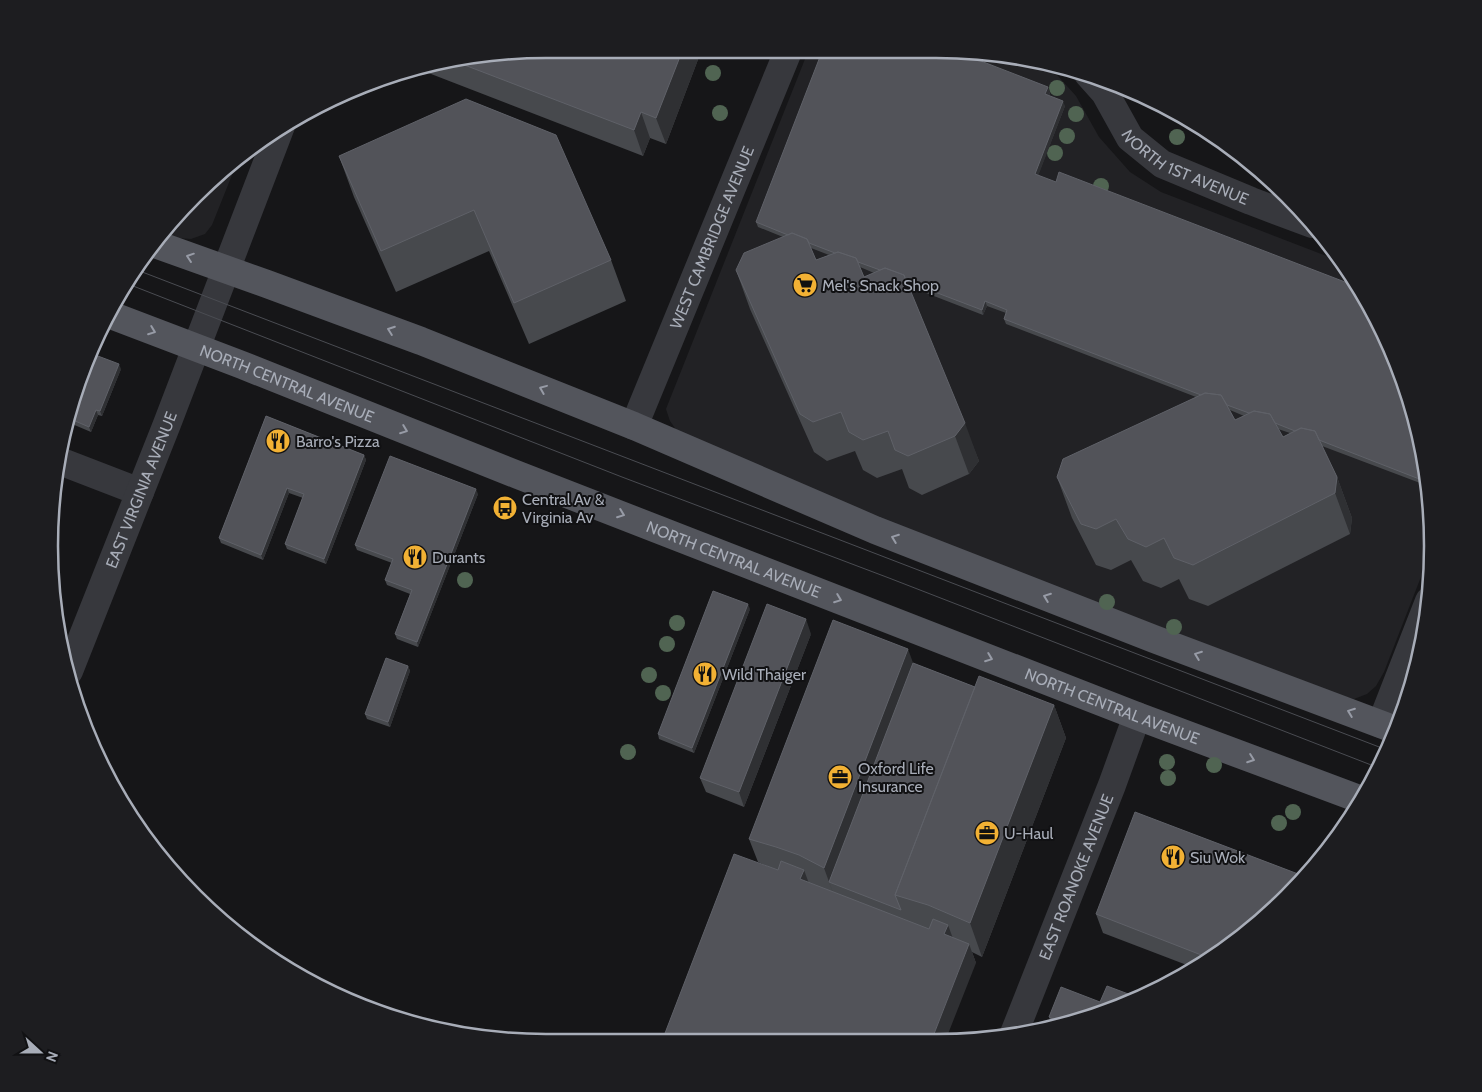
<svg xmlns="http://www.w3.org/2000/svg" width="1482" height="1092" viewBox="0 0 1482 1092" font-family="Cabin,sans-serif">
	<style>
		.built { fill: #222225 }
		.lines { fill: none; stroke-linecap: round; stroke-linejoin: round }
		.minor { stroke: #37383d; stroke-width: 28 }
		.major { stroke: #53555c; stroke-width: 28 }
		.tram { stroke: #4a4c52; stroke-width: 1 }
		.tree { fill: #506452 }
		.wall { fill: #47494d; fill-rule: evenodd }
		.shaded-wall { fill: #2f3033 }
		.building { fill: #525359; stroke: #5f6168 }
		.oneway { stroke: #979ba6 }
		.labels { text-anchor: middle; dominant-baseline: central; stroke-width: 4; stroke-linejoin: round; paint-order: stroke }
		.street-label { font-size: 16px; fill: #a8adb8; stroke: #111113 }
		.poi-label { font-size: 16px; fill: #a8adb8; stroke: #111113; text-anchor: start }
		.rim { fill: none; stroke: #a8adb8; stroke-width: 2.5 }
	</style>
	<rect width="100%" height="100%" fill="#161618"/>
	<!-- built -->
	<path class="built" d="M 809,49 L 936,49 L 1024,60 L 1037,65 L 1058,76 L 1076,96 L 1099,137 L 1130,172 L 1161,192 L 1342,262 L 1382,326 L 1416,417 L 1432,513 L 1431,551 L 1384,672 L 1376,686 L 1367,694 L 1354,699 L 1342,696 L 838,505 L 677,431 L 670,421 L 666,409 Z
		M 238,160 L 212,225 L 205,234 L 191,239 L 178,238 L 162,233 L 172,218 Z"/>
	<g class="lines">
		<!-- minor -->
		<g class="minor">
			<path id="s1" d="M 1088,74 L 1105,93 L 1130,138 L 1162,164 L 1251,201 L 1312,224"/>
			<path id="s2" d="M 634,426 L 789,49"/>
			<path d="M 57,460 L 140,492"/>
			<path id="s3" d="M 69,671 L 167,424 L 281,126"/>
			<path d="M 1381,724 L 1429,601"/>
			<path id="s4" d="M 1013,1036 L 1112,785 L 1137,716"/>
		</g>
		<!-- major -->
		<g class="major">
			<path d="M 155,244 L 267,284 L 421,341 L 634,426 L 875,530 L 1154,639 L 1396,730"/>
			<path id="s5" d="M 108,314 L 242,365 L 518,475 L 1137,716 L 1362,800"/>
		</g>
		<!-- tram -->
		<path class="tram" d="M 137,270 L 1387,750
			M 128,284 L 622,477 L 889,578 L 1379,768"/>
	</g>
	<!-- trees -->
	<g class="tree">
		<circle cx="713" cy="73" r="8"/>
		<circle cx="1057" cy="88" r="8"/>
		<circle cx="720" cy="113" r="8"/>
		<circle cx="1076" cy="114" r="8"/>
		<circle cx="1067" cy="136" r="8"/>
		<circle cx="1177" cy="137" r="8"/>
		<circle cx="1055" cy="153" r="8"/>
		<circle cx="1101" cy="186" r="8"/>
		<circle cx="465" cy="580" r="8"/>
		<circle cx="1107" cy="602" r="8"/>
		<circle cx="677" cy="623" r="8"/>
		<circle cx="1174" cy="627" r="8"/>
		<circle cx="667" cy="644" r="8"/>
		<circle cx="649" cy="675" r="8"/>
		<circle cx="663" cy="693" r="8"/>
		<circle cx="628" cy="752" r="8"/>
		<circle cx="1167" cy="762" r="8"/>
		<circle cx="1214" cy="765" r="8"/>
		<circle cx="1168" cy="778" r="8"/>
		<circle cx="1293" cy="812" r="8"/>
		<circle cx="1279" cy="823" r="8"/>
	</g>
	<!-- wall -->
	<path class="wall" d="M 546,49 L 702,49 L 666,144 L 650,138 L 643,156 L 413,67 L 417,66 Z
		M 1050,92 L 1049,96 L 1065,106 L 1038,175 L 1416,417 L 1428,486 L 1322,446 L 1337,477 L 1352,518 L 1350,534 L 1208,606 L 1189,599 L 1179,579 L 1161,588 L 1143,581 L 1131,560 L 1111,570 L 1096,565 L 1072,518 L 1057,477 L 1196,397 L 1006,324 L 1004,319 L 1006,313 L 987,306 L 983,315 L 908,286 L 979,461 L 969,474 L 922,495 L 909,488 L 902,469 L 877,478 L 863,470 L 855,451 L 827,461 L 814,452 L 750,309 L 736,270 L 783,237 L 758,227 L 756,222 ZM 811,248 L 829,255 L 816,260 ZM 860,267 L 874,273 L 864,277 ZM 1230,410 L 1244,416 L 1235,420 ZM 1278,429 L 1290,433 L 1283,437 Z
		M 339,156 L 611,260 L 626,301 L 529,344 L 489,251 L 396,292 L 354,197 Z
		M 121,369 L 102,416 L 98,415 L 91,432 L 65,421 L 66,417 Z
		M 266,416 L 364,455 L 366,460 L 326,564 L 287,549 L 285,544 L 303,498 L 289,493 L 263,560 L 221,543 L 219,538 Z
		M 478,494 L 418,647 L 397,639 L 395,634 L 410,594 L 387,585 L 385,580 L 392,563 L 357,550 L 355,545 Z
		M 750,609 L 694,753 L 659,739 L 658,734 Z
		M 811,634 L 744,807 L 706,792 L 700,778 Z
		M 913,663 L 975,687 L 1054,705 L 1066,738 L 982,957 L 972,952 L 976,963 L 758,862 L 749,839 Z
		M 408,666 L 410,671 L 390,727 L 367,719 L 365,714 Z
		M 1096,914 L 1239,940 L 1192,967 L 1103,933 Z
		M 1100,1002 L 1127,1005 L 1052,1025 L 1049,1017 Z"/>
	<!-- shaded-wall -->
	<path class="shaded-wall" d="M 683,49 L 702,49 L 666,144 L 656,118 Z
		M 1048,87 L 1050,92 L 1047,99 L 1045,94 Z
		M 1063,101 L 1065,106 L 1037,179 L 1035,174 Z
		M 641,112 L 650,138 L 643,156 L 634,130 Z
		M 985,301 L 987,306 L 983,315 L 982,310 Z
		M 119,364 L 121,369 L 102,416 L 100,411 Z
		M 96,410 L 98,415 L 91,432 L 89,427 Z
		M 965,423 L 979,461 L 969,474 L 955,436 Z
		M 364,455 L 366,460 L 326,564 L 324,559 Z
		M 1337,477 L 1352,518 L 1350,534 L 1335,493 Z
		M 287,488 L 289,493 L 263,560 L 261,555 Z
		M 476,489 L 478,494 L 418,647 L 417,642 Z
		M 748,604 L 750,609 L 694,753 L 692,748 Z
		M 806,619 L 811,634 L 744,807 L 739,792 Z
		M 908,649 L 920,682 L 829,882 L 836,901 L 824,868 Z
		M 408,666 L 410,671 L 390,727 L 388,722 Z
		M 1054,705 L 1066,738 L 982,957 L 970,923 Z
		M 804,870 L 811,889 L 800,879 Z
		M 948,925 L 955,944 L 944,934 Z
		M 969,944 L 976,963 L 946,1039 L 932,1039 Z"/>
	<!-- building -->
	<path class="building" d="M 546,49 L 683,49 L 656,118 L 641,112 L 634,130 L 454,61 Z
		M 823,49 L 936,49 L 955,51 L 1048,87 L 1045,94 L 1063,101 L 1035,174 L 1056,182 L 1059,172 L 1358,287 L 1382,326 L 1416,417 L 1427,482 L 1319,440 L 1315,431 L 1301,428 L 1295,431 L 1275,423 L 1270,414 L 1254,411 L 1249,413 L 1227,405 L 1221,395 L 1205,393 L 1201,395 L 1004,319 L 1007,310 L 985,301 L 982,310 L 906,281 L 904,275 L 885,268 L 880,270 L 858,262 L 856,258 L 838,252 L 835,253 L 809,243 L 807,239 L 792,233 L 788,235 L 756,222 Z
		M 466,99 L 556,135 L 611,260 L 514,303 L 474,210 L 381,251 L 339,156 Z
		M 792,233 L 807,239 L 816,260 L 838,252 L 856,258 L 864,277 L 885,268 L 904,275 L 965,423 L 955,436 L 908,456 L 895,450 L 888,431 L 863,440 L 849,432 L 841,412 L 813,422 L 800,414 L 736,270 L 744,253 Z
		M 90,353 L 119,364 L 100,411 L 96,410 L 89,427 L 66,417 Z
		M 1205,393 L 1221,395 L 1235,420 L 1254,411 L 1270,414 L 1283,437 L 1301,428 L 1315,431 L 1337,477 L 1335,493 L 1193,565 L 1174,558 L 1164,538 L 1146,547 L 1128,539 L 1116,519 L 1096,529 L 1081,524 L 1057,477 L 1063,459 Z
		M 266,416 L 364,455 L 324,559 L 285,544 L 304,494 L 287,488 L 261,555 L 219,538 Z
		M 390,456 L 476,489 L 417,642 L 395,634 L 412,590 L 385,580 L 393,559 L 355,545 Z
		M 713,591 L 748,604 L 692,748 L 658,734 Z
		M 767,604 L 806,619 L 739,792 L 700,778 Z
		M 833,620 L 908,649 L 824,868 L 799,855 L 776,847 L 749,839 Z
		M 386,658 L 408,666 L 388,722 L 365,714 Z
		M 913,663 L 975,687 L 895,895 L 901,910 L 829,882 Z
		M 979,676 L 1054,705 L 970,923 L 928,905 L 895,895 Z
		M 1135,812 L 1306,877 L 1239,940 L 1209,958 L 1096,914 Z
		M 734,854 L 778,870 L 781,861 L 804,870 L 800,879 L 929,929 L 933,919 L 948,925 L 944,934 L 969,944 L 932,1039 L 662,1041 Z
		M 1107,986 L 1139,998 L 1127,1005 L 1053,1025 L 1055,1020 L 1049,1017 L 1061,987 L 1100,1002 Z"/>
	<!-- one-way arrows -->
	<defs><path id="oneway-chevron" d="M-2-3.5L2.5 0L-2 3.5" fill="none" stroke-width="1.6" stroke-linecap="round" stroke-linejoin="round" transform="scale(1.25)"/></defs>
	<g class="oneway">
		<use href="#oneway-chevron" transform="translate(190 257) rotate(-161)"/>
		<use href="#oneway-chevron" transform="translate(391 330) rotate(-160)"/>
		<use href="#oneway-chevron" transform="translate(152 331) rotate(21)"/>
		<use href="#oneway-chevron" transform="translate(543 389) rotate(-158)"/>
		<use href="#oneway-chevron" transform="translate(404 430) rotate(21)"/>
		<use href="#oneway-chevron" transform="translate(621 514) rotate(21)"/>
		<use href="#oneway-chevron" transform="translate(895 538) rotate(-159)"/>
		<use href="#oneway-chevron" transform="translate(1047 597) rotate(-159)"/>
		<use href="#oneway-chevron" transform="translate(838 599) rotate(21)"/>
		<use href="#oneway-chevron" transform="translate(1198 655) rotate(-159)"/>
		<use href="#oneway-chevron" transform="translate(989 658) rotate(21)"/>
		<use href="#oneway-chevron" transform="translate(1351 712) rotate(-159)"/>
		<use href="#oneway-chevron" transform="translate(1251 759) rotate(20)"/>
	</g>
	<!-- icons -->
	<defs>
		<symbol id="supermarket-disc" viewBox="-11 -11 22 22"><circle r="9.5" fill="#f2b134" stroke="#111113"/><path d="M-6-5.5h2.5l.6 2H6L4.5 2H-2.5L-4.4-4H-6ZM-1.5 3.2a1.3 1.3 0 1 0 .1 0ZM3 3.2a1.3 1.3 0 1 0 .1 0Z" fill="#111"/></symbol>
		<symbol id="restaurant-disc" viewBox="-11 -11 22 22"><circle r="9.5" fill="#f2b134" stroke="#111113"/><path d="M-5-6h1v4h1v-4h1v4h1v-4h1v5L-1.5 .5V6h-2V.5L-5-1ZM5-6V6H3V1.5H1.5Q1.5-4 5-6Z" fill="#111"/></symbol>
		<symbol id="bus-disc" viewBox="-11 -11 22 22"><circle r="9.5" fill="#f2b134" stroke="#111113"/><path d="M-5-6H5V4H4V6H2V4H-2V6H-4V4H-5ZM-3.5-4V0h7V-4ZM-3.5 1.2v1.5H-2V1.2ZM2 1.2v1.5H3.5V1.2Z" fill="#111"/></symbol>
		<symbol id="office-disc" viewBox="-11 -11 22 22"><circle r="9.5" fill="#f2b134" stroke="#111113"/><path d="M-6-3h4V-5.5h4V-3h4V5H-6ZM-1-4.5V-3h2v-1.5ZM-6 0V1H6V0Z" fill="#111"/></symbol>
	</defs>
	<g fill-rule="evenodd">
		<use href="#supermarket-disc" x="791" y="271" width="28" height="28"/>
		<use href="#restaurant-disc" x="264" y="427" width="28" height="28"/>
		<use href="#bus-disc" x="491" y="494" width="28" height="28"/>
		<use href="#restaurant-disc" x="401" y="543" width="28" height="28"/>
		<use href="#restaurant-disc" x="691" y="660" width="28" height="28"/>
		<use href="#office-disc" x="826" y="763" width="28" height="28"/>
		<use href="#office-disc" x="973" y="819" width="28" height="28"/>
		<use href="#restaurant-disc" x="1159" y="843" width="28" height="28"/>
	</g>
	<g class="labels">
		<!-- street labels -->
		<g class="street-label">
			<text stroke="none"><textPath href="#s1" startOffset="140">NORTH 1ST AVENUE</textPath></text>
			<text stroke="none"><textPath href="#s2" startOffset="204">WEST CAMBRIDGE AVENUE</textPath></text>
			<text stroke="none"><textPath href="#s5" startOffset="192">NORTH CENTRAL AVENUE</textPath></text>
			<text stroke="none"><textPath href="#s3" startOffset="195">EAST VIRGINIA AVENUE</textPath></text>
			<text stroke="none"><textPath href="#s5" startOffset="672">NORTH CENTRAL AVENUE</textPath></text>
			<text stroke="none"><textPath href="#s5" startOffset="1078">NORTH CENTRAL AVENUE</textPath></text>
			<text stroke="none"><textPath href="#s4" startOffset="171">EAST ROANOKE AVENUE</textPath></text>
		</g>
		<!-- poi labels -->
		<g class="poi-label">
			<text x="822" y="285">Mel's Snack Shop</text>
			<text x="296" y="441">Barro's Pizza</text>
			<text x="522" y="499">Central Av &amp;<tspan x="522" dy="18">Virginia Av</tspan></text>
			<text x="432" y="557">Durants</text>
			<text x="722" y="674">Wild Thaiger</text>
			<text x="858" y="768">Oxford Life<tspan x="858" dy="18">Insurance</tspan></text>
			<text x="1004" y="833">U-Haul</text>
			<text x="1190" y="857">Siu Wok</text>
		</g>
	</g>
	<!-- crop -->
	<path d="M0 0H1482V1092H0ZM546 58H936A488 488 0 0 1 1424 546V546A488 488 0 0 1 936 1034H546A488 488 0 0 1 58 546V546A488 488 0 0 1 546 58Z" fill="#1d1d20" fill-rule="evenodd"/>
	<path class="rim" d="M546 58H936A488 488 0 0 1 1424 546V546A488 488 0 0 1 936 1034H546A488 488 0 0 1 58 546V546A488 488 0 0 1 546 58Z"/>
	<!-- north arrow -->
	<g transform="translate(40 1052) rotate(111)" stroke="#111113" stroke-width="4" paint-order="stroke">
	<path d="M0-4L9 19L0 12L-9 19Z" fill="#a8adb8"/>
	<text y="-8" font-size="14" font-weight="bold" text-anchor="middle" fill="#a8adb8">N</text>
	</g>
</svg>
